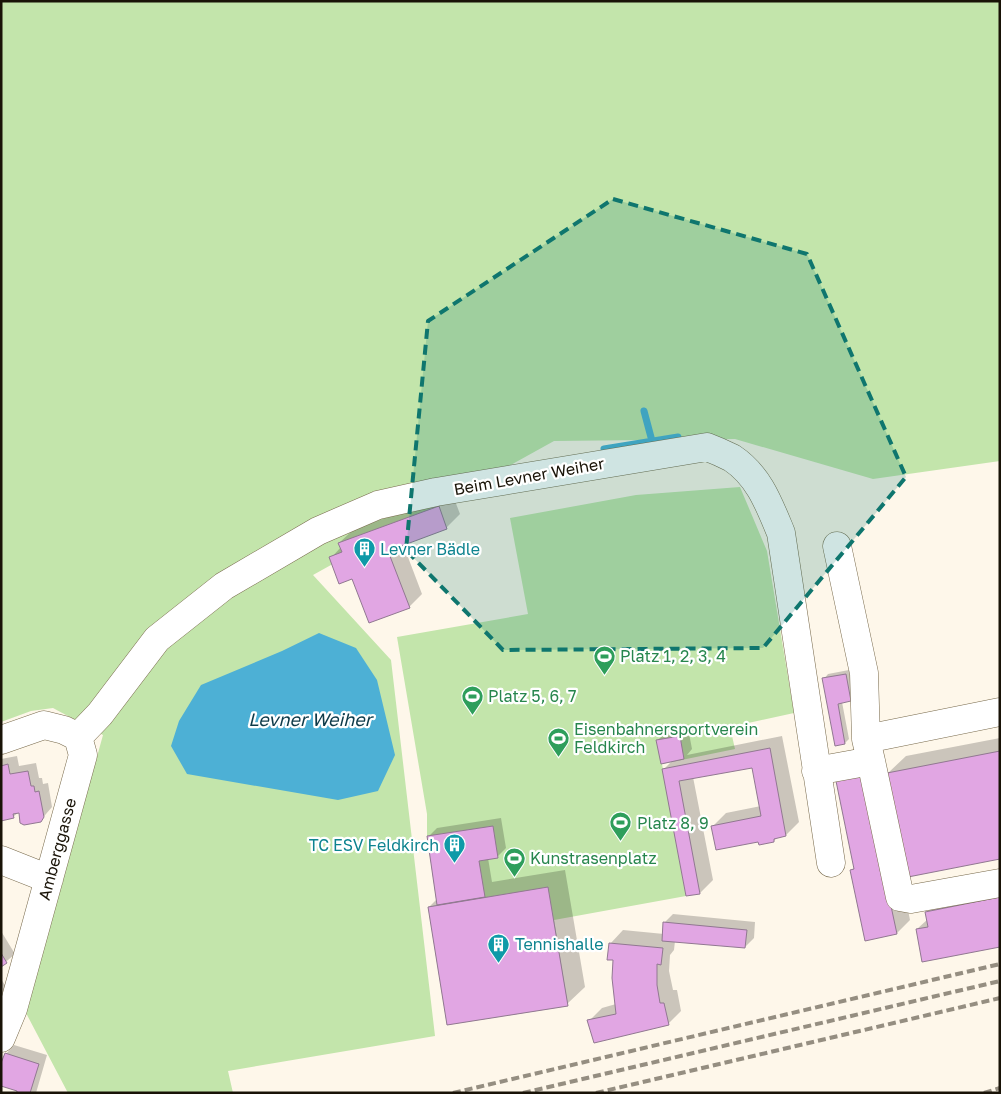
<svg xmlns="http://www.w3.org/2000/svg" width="1001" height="1094" viewBox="0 0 1001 1094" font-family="'Golos Text',sans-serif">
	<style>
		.green { fill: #c3e5ab }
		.water { fill: #4db0d5 }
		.shadow { fill: #0003 }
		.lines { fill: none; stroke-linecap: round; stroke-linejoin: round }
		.stream { stroke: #4db0d5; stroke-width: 7 }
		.building { fill: #e1a6e3; stroke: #917891 }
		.minor-casing { stroke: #786a4c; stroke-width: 29 }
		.minor { stroke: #fff; stroke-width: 28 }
		.rail { stroke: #958e81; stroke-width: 4; stroke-dasharray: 8 4; stroke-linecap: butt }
		.marked { fill: #0f766e; fill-opacity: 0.2; stroke: #0f766e; stroke-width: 4; stroke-dasharray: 10 6; stroke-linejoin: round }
		.labels { text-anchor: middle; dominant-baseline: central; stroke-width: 4.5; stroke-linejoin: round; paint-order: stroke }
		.street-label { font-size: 16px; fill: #191307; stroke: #fff }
		.culture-label { font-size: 16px; fill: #0d838f; stroke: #fff; text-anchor: start }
		.leisure-label { font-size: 16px; fill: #27864d; stroke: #fff; text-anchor: start }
		.water-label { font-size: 18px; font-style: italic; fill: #0d3a49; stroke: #fff }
	</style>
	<rect width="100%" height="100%" fill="#fef7ea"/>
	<!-- green -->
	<path class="green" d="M 1,1 L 1000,1 L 1000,461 L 873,479 L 735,439 L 554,441 L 313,575 L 391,660 L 435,1036 L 228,1071 L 233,1093 L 68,1093 L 26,1013 L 103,735 L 53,708 L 31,711 L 1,722 Z
		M 740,487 L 767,551 L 794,713 L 730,727 L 735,749 L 662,764 L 686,896 L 554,920 L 568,1006 L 447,1025 L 428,907 L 437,905 L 427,836 L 427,814 L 397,637 L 528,614 L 510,518 L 636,495 Z"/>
	<!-- water -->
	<path class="water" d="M 319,633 L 356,648 L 377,680 L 395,755 L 378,791 L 338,800 L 187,774 L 171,746 L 179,721 L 201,685 L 282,651 Z"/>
	<!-- shadow -->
	<path class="shadow" d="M 452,493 L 460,514 L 447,527 L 403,544 L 422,594 L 409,607 L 353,577 L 331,558 L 341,547 L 339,543 L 353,530 Z
		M 849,670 L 855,696 L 851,700 L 842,702 L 849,739 L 845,743 L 836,744 L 824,679 L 828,674 Z
		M 688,728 L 692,749 L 687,755 L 782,736 L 799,822 L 786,835 L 778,836 L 774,841 L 759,840 L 713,826 L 726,813 L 761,806 L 753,766 L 693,777 L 713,880 L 700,893 L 663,770 L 673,760 L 658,740 L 666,732 Z
		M 1000,738 L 1000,858 L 888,773 L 906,756 Z
		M 17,756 L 19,766 L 36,763 L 39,778 L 42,778 L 43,784 L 48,783 L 52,807 L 40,821 L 20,811 L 13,817 L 1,819 L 1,759 Z
		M 501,818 L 506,848 L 497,857 L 488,858 L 492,882 L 565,870 L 585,987 L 567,1004 L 429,907 L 438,898 L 428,837 L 437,828 Z
		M 896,851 L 910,920 L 897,933 L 866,939 L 852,870 L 855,867 Z
		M 1000,887 L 1000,945 L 917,929 L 928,919 L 926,913 L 939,899 Z
		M 673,914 L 755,922 L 754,938 L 745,947 L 675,941 L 674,950 L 670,955 L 669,971 L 673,990 L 677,990 L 681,1011 L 668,1024 L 589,1021 L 602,1008 L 616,1004 L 614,959 L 610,944 L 623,930 L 664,934 L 664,923 Z
		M 1,931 L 15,954 L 1,966 Z
		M 1,979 L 7,988 L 1,994 Z
		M 14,1045 L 47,1055 L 36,1093 L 18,1093 L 6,1054 Z"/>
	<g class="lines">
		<!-- stream -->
		<path class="stream" d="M 644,411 L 652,441
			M 604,449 L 678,437"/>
	</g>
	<!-- building -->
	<path class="building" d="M 439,506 L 447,529 L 388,551 L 410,608 L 369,623 L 352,579 L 339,584 L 329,557 L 342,552 L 338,543 Z
		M 846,674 L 851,701 L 838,704 L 845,744 L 835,746 L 822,678 Z
		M 680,736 L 684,759 L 661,764 L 656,740 Z
		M 770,748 L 786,836 L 774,839 L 774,842 L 759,845 L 758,842 L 716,850 L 711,826 L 761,816 L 752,768 L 679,781 L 700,894 L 686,896 L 662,769 Z
		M 1000,751 L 1000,859 L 908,877 L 887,773 Z
		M 8,764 L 10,774 L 28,771 L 31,786 L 34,786 L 35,792 L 39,791 L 44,817 L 41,822 L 24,825 L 20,823 L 19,813 L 13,814 L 14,818 L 1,821 L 1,766 Z
		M 863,776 L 897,934 L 865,941 L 850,870 L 854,869 L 836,781 Z
		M 493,826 L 498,858 L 479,861 L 485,897 L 437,905 L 427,836 Z
		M 548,887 L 568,1006 L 447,1025 L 428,907 Z
		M 1000,897 L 1000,947 L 922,962 L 916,929 L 928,927 L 925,912 Z
		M 663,922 L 747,930 L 745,948 L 662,941 Z
		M 609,943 L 663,948 L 661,965 L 657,964 L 657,985 L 660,1003 L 664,1003 L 669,1025 L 594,1043 L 587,1020 L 616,1014 L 612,978 L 613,960 L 607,960 Z
		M 1,953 L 7,963 L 1,967 Z
		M 5,1053 L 39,1064 L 30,1093 L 17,1093 L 17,1091 L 1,1086 L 1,1063 Z"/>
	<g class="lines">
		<defs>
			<path id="minor" d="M 837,546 L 864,673 L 866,739
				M 78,737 L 100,714 L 157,639 L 224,586 L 318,531 L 378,505 L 436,492 L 707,447 C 715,450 724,454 732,458 C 759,476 769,504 781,533 L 831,863
				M 1,740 L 44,725 L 64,730 L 78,737 L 83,755 L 13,1009 L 1,1038
				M 871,761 L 900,897 L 911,899 L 1000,883
				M 816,771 L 871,761 L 866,739 L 1000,712
				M 1,860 L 49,879"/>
		</defs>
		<!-- minor casing -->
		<use href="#minor" class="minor-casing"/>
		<!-- minor -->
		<use href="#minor" class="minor"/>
		<!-- rail -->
		<path class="rail" d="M 453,1093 L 1000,964
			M 523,1093 L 1000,981
			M 596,1093 L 1000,998
			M 984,1093 L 1000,1088"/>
	</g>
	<!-- marked area -->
	<path class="marked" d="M 613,199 L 807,254 L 906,477 L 763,648 L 503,650 L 406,550 L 428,321 Z"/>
	<!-- icons -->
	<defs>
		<symbol id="building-pin" viewBox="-11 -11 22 30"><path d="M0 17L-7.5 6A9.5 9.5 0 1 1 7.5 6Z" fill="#0f9aa8" stroke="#fff"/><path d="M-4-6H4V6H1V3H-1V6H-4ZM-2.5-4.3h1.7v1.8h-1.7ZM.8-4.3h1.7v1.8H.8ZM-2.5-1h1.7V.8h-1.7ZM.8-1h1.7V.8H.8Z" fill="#fff"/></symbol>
		<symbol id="stadium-pin" viewBox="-11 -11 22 30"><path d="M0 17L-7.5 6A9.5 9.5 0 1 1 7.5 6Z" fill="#2e9e5b" stroke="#fff"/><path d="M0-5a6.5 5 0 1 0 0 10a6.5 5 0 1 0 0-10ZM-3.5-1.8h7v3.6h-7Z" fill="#fff"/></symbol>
	</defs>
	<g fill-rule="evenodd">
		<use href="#building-pin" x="352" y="536" width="25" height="34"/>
		<use href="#stadium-pin" x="592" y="644" width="25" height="34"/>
		<use href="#stadium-pin" x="460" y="684" width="25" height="34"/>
		<use href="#stadium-pin" x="546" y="726" width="25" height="34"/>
		<use href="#stadium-pin" x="608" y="810" width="25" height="34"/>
		<use href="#building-pin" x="442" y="832" width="25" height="34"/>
		<use href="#stadium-pin" x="502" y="846" width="25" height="34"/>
		<use href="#building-pin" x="486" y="932" width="25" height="34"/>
	</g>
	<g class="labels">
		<!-- street labels -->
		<g class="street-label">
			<text transform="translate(529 476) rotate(-10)">Beim Levner Weiher</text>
			<text transform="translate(57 849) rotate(-75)">Amberggasse</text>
		</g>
		<!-- culture labels -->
		<g class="culture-label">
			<text x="380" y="549">Levner Bädle</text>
			<text x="439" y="845" text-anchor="end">TC ESV Feldkirch</text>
			<text x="515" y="944">Tennishalle</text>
		</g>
		<!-- leisure labels -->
		<g class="leisure-label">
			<text x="620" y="656">Platz 1, 2, 3, 4</text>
			<text x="488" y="696">Platz 5, 6, 7</text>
			<text x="574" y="729">Eisenbahnersportverein<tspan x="574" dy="18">Feldkirch</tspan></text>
			<text x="637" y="823">Platz 8, 9</text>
			<text x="530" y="858">Kunstrasenplatz</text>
		</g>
		<!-- water labels -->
		<g class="water-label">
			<text x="310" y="719">Levner Weiher</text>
		</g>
	</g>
	<!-- border -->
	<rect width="1001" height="1094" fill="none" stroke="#191307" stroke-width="5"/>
</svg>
